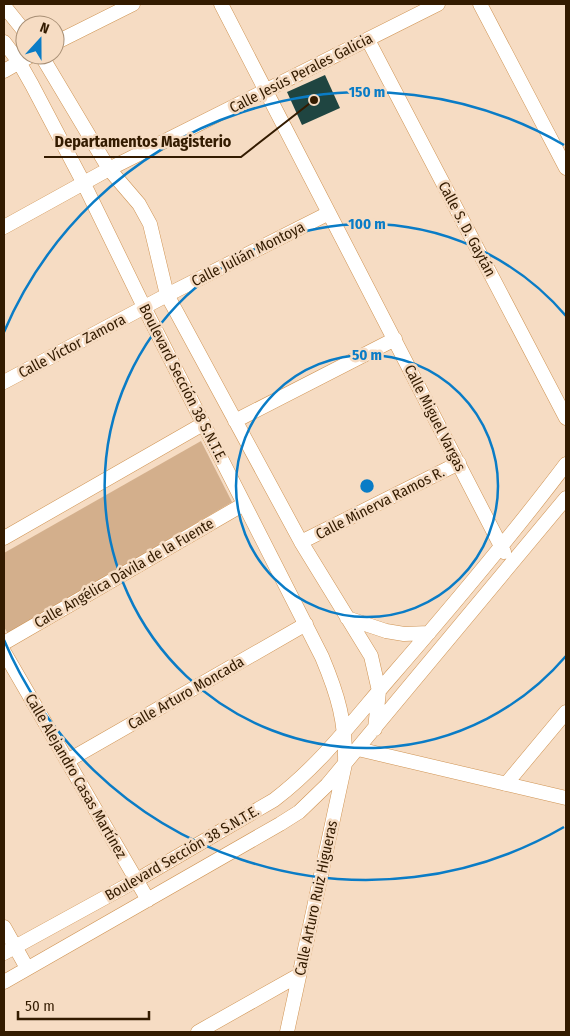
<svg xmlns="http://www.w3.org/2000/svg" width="570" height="1036" viewBox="0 0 570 1036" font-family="'Fira Sans Condensed',sans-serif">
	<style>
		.green { fill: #d3af8c }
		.building { fill: #1f4541 }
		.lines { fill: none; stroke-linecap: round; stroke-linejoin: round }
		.street-casing { stroke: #cf9352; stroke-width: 15 }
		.street { stroke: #fff; stroke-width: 14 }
		.ring { fill: none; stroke: #0a7cc6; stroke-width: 2.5 }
		.labels { text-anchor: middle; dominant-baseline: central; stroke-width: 5; stroke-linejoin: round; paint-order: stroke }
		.street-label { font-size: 15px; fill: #331b00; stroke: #f6dcc3 }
		.centre { fill: #0a7cc6; stroke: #f6dcc3; stroke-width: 2.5 }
		.ring-label { font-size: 15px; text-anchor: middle; font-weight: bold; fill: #0a7cc6; stroke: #f6dcc3; stroke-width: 5; stroke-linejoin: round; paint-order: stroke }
		.leader { fill: none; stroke: #331b00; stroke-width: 2 }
		.callout-dot { fill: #331b00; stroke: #f6dcc3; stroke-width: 2 }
		.callout-label { font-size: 16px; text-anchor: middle; font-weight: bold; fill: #331b00; stroke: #f6dcc3; stroke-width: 5; stroke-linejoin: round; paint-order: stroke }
	</style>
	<rect width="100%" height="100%" fill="#f6dcc3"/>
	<!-- green -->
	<path class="green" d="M 201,441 L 232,502 L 8,634 L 4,627 L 4,553 Z"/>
	<!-- building -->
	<path class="building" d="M 325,75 L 340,108 L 302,125 L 287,92 Z"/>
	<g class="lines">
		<defs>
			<path id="street" d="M 221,4 L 504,552
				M 480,4 L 566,168
				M 4,6 L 25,32
				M 368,40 L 566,418
				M 4,42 L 19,62 L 32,85 L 83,182 L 144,307 L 322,657 C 338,695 346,722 345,764 L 287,1032
				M 55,43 L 133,4
				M 41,55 L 109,169 L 139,204 L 150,224 L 167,295 L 177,313 L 301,542 L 371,656 L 379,691 L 375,729
				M 4,71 L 32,55
				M 4,227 L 109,169 L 438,4
				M 4,382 L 167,295 L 329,213
				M 235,421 L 395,339
				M 4,538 L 203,424
				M 301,542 L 459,463
				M 347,618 L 386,631 L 404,634 L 429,633
				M 4,643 L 244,504
				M 4,652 L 148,900
				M 358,749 L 566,798
				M 67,761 L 306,624
				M 506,784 L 566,712
				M 4,927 L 27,968
				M 4,953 L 137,880 L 274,800 C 320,765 352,722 389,679 C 450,609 510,538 566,464
				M 4,982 L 280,824 L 299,812 L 327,785 L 566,498
				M 198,1032 L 299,975"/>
		</defs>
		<!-- street casing -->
		<use href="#street" class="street-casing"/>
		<!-- street -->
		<use href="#street" class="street"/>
	</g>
	<!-- distance rings -->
	<g class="ring">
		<circle cx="367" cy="486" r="131"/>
		<path d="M566 656A262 262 0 1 1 566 316"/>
		<path d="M564 827A394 394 0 0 1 4 640M4 332A394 394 0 0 1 564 145"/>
	</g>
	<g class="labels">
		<!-- street labels -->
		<g class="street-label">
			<text transform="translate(301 73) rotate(-27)">Calle Jesús Perales Galicia</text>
			<text transform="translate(467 229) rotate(62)">Calle S. D. Gaytán</text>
			<text transform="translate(248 254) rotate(-27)">Calle Julián Montoya</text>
			<text transform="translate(72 346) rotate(-28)">Calle Víctor Zamora</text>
			<text transform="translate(183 383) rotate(63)">Boulevard Sección 38 S.N.T.E.</text>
			<text transform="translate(435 418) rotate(63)">Calle Miguel Vargas</text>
			<text transform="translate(380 503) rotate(-27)">Calle Minerva Ramos R.</text>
			<text transform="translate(124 573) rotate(-30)">Calle Angélica Dávila de la Fuente</text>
			<text transform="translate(186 693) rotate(-30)">Calle Arturo Moncada</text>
			<text transform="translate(76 776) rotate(60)">Calle Alejandro Casas Martínez</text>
			<text transform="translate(182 853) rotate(-30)">Boulevard Sección 38 S.N.T.E.</text>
			<text transform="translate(316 898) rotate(-78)">Calle Arturo Ruiz Higueras</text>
		</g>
	</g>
	<circle cx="367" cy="486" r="8" class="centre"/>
	<g class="ring-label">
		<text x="367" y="97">150 m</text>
		<text x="367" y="229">100 m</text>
		<text x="367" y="360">50 m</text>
	</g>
	<!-- callouts -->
	<path class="leader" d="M314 100L241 157H44"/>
	<circle class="callout-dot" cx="314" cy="100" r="5"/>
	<g class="callout-label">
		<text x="143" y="147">Departamentos Magisterio</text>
	</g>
	<!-- border -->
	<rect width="570" height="1036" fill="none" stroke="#331b00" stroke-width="10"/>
	<!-- north arrow -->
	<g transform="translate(40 40) rotate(21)"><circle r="24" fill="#f6dcc3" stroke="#a88f75"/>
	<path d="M0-4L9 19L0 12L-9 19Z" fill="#0a7cc6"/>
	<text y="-8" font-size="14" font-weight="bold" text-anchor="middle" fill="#331b00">N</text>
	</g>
	<!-- scale -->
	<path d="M18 1011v8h131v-8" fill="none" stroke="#331b00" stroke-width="2.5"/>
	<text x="25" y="1011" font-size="15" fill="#331b00" stroke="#f6dcc3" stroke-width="4" paint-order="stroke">50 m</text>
</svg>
